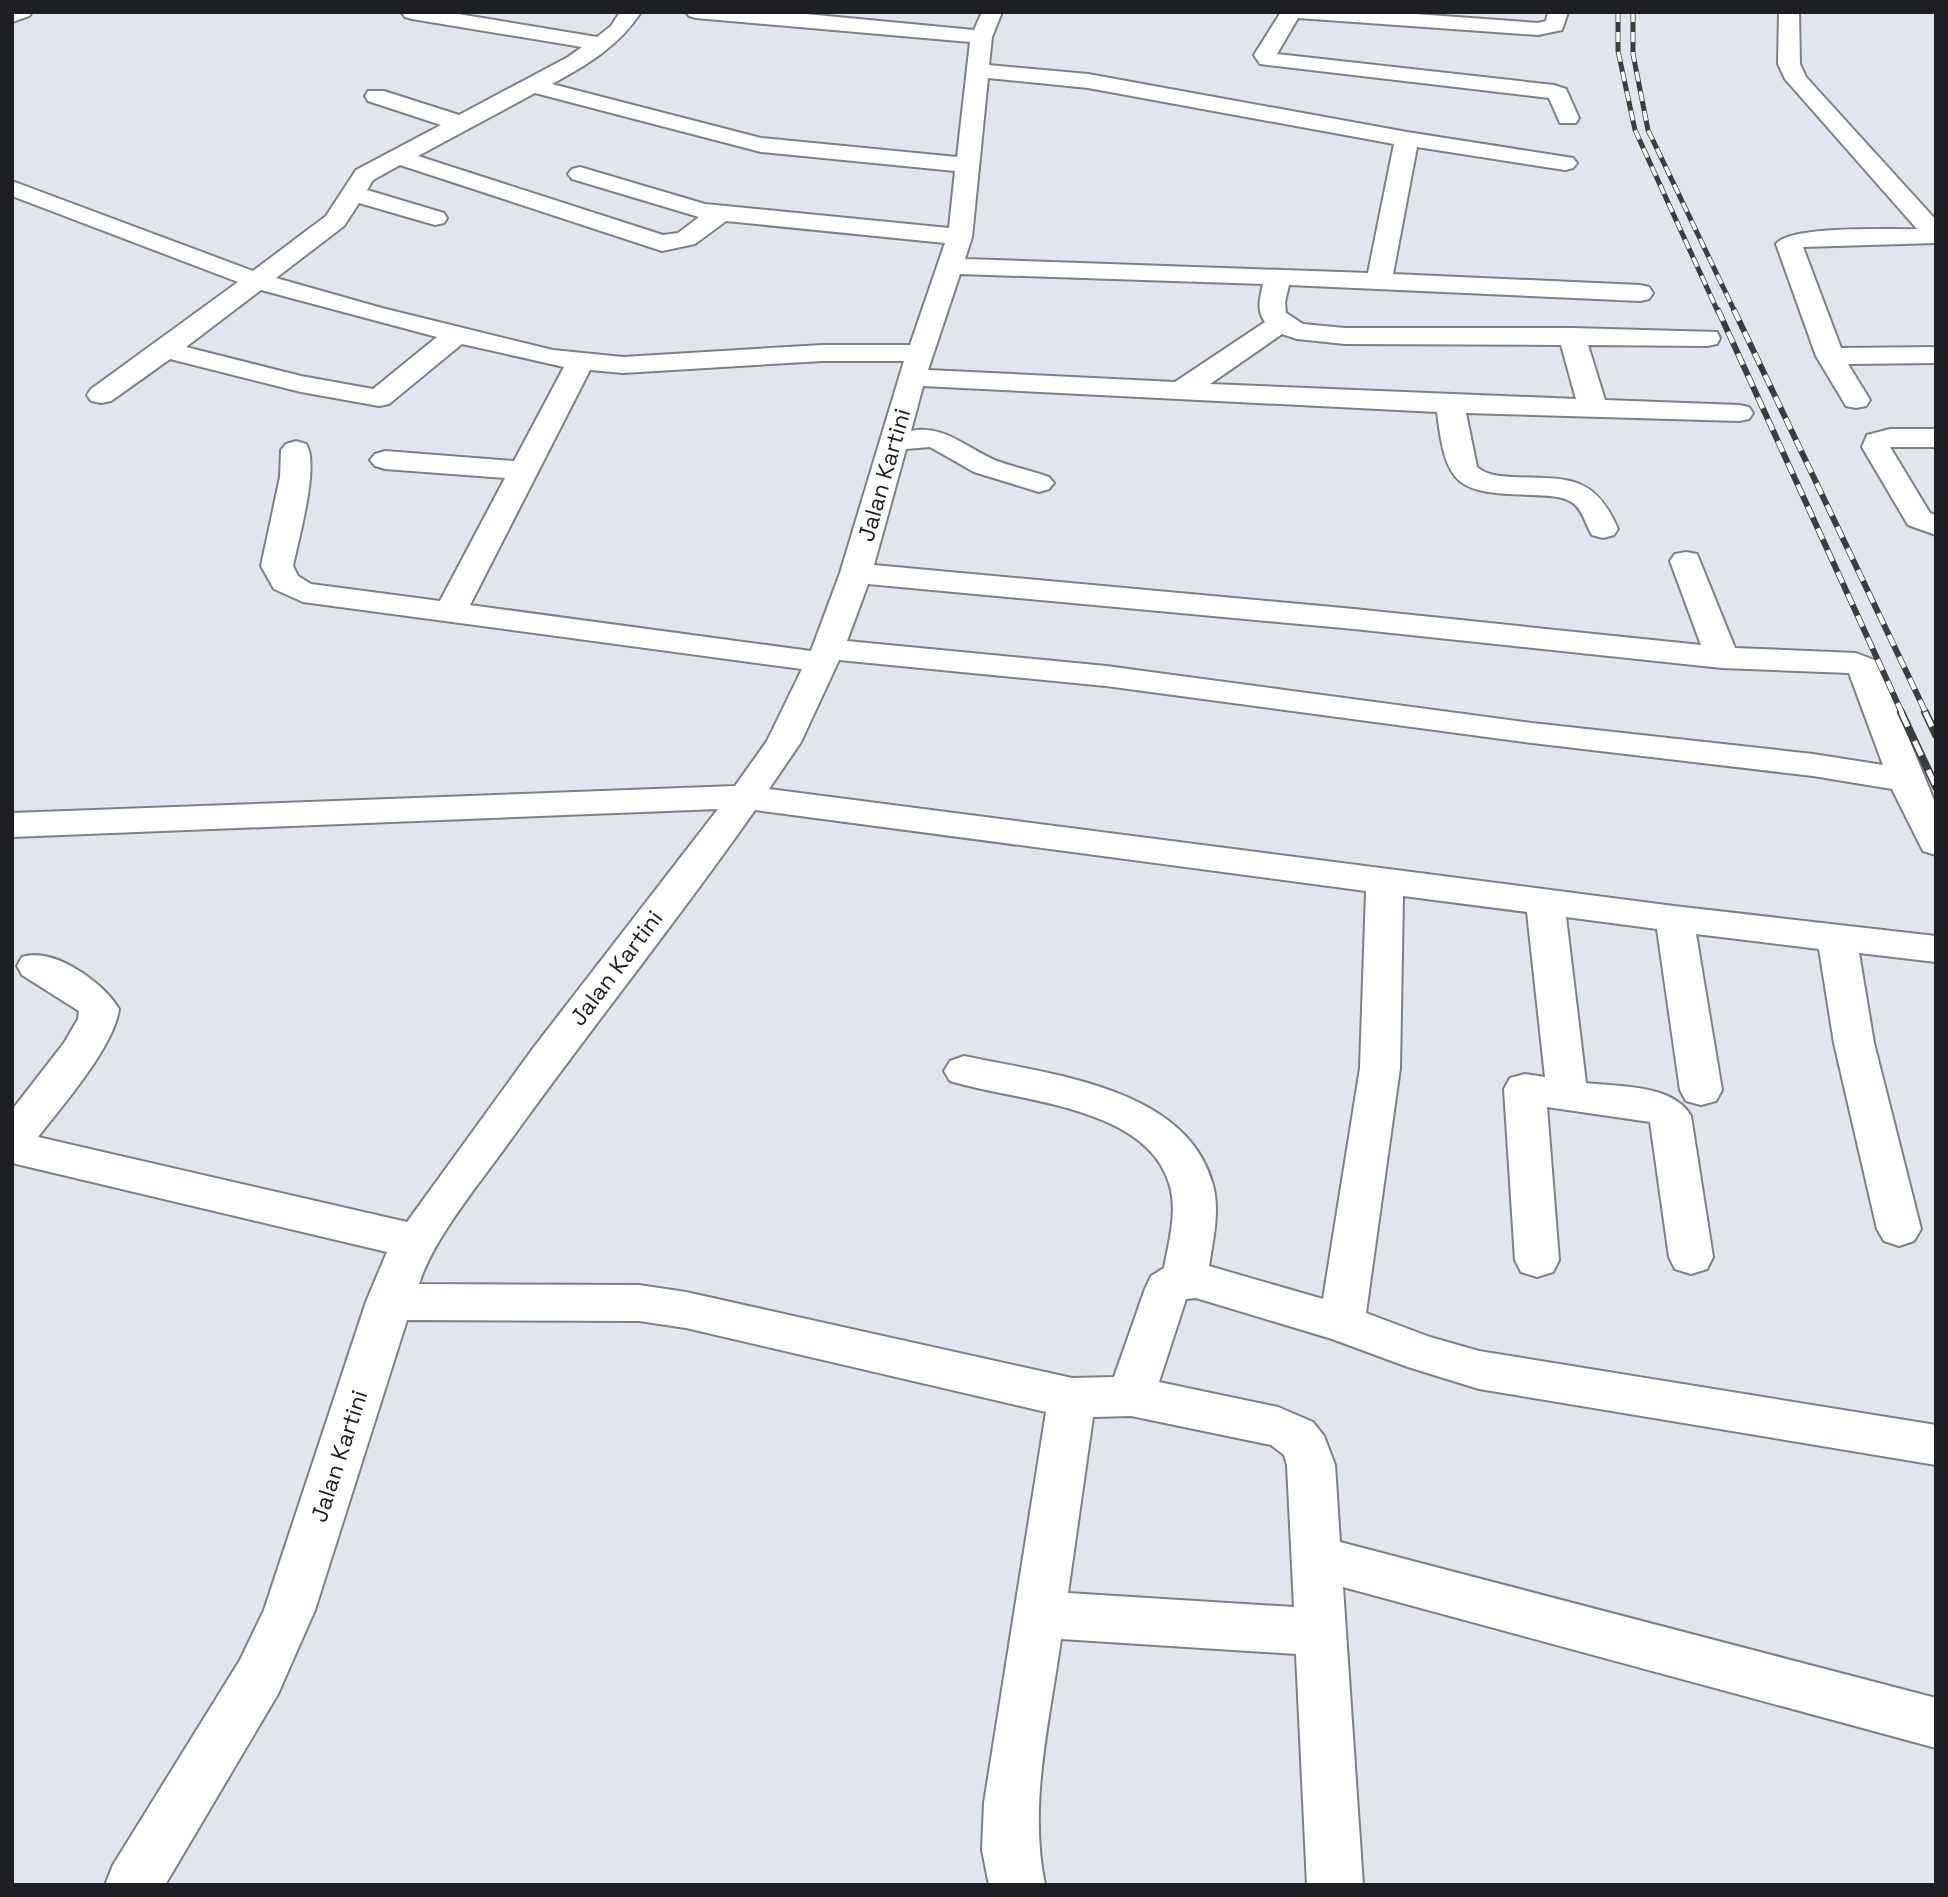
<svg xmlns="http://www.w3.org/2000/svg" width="1948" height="1897" viewBox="0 0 1948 1897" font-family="'Space Grotesk',sans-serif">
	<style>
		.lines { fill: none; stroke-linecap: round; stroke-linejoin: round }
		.minor-casing { stroke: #7b8089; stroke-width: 4 }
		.minor { fill: #fff; fill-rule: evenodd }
		.rail-far2-casing { stroke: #3c3d42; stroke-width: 5 }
		.rail-far1-casing { stroke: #3c3d42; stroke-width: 6 }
		.rail-casing { stroke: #3c3d42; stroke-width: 8 }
		.rail-far2 { stroke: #fff; stroke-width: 3.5; stroke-dasharray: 10; stroke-linecap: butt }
		.rail-far1 { stroke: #fff; stroke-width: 4.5; stroke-dasharray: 12; stroke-linecap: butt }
		.rail { stroke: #fff; stroke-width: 5; stroke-dasharray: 16; stroke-linecap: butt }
		.labels { text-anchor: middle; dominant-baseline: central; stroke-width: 7; stroke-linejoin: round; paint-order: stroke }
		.street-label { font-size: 23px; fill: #1e1f23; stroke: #fff }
	</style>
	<rect width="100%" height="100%" fill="#e1e5f0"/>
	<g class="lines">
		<defs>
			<path id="minor" d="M 12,12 L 32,12 L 29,16 L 12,22 Z
				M 446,12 L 597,37 L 611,26 L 620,12 L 641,12 C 619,46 587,65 552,84 L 761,138 L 957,157 L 970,42 L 696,18 L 689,16 L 686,12 L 785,12 L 974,30 L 982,12 L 1002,12 L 992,37 L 989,65 L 1088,74 L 1407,132 L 1573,158 L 1577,163 L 1573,168 L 1565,170 L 1417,147 L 1393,274 L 1640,285 L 1649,287 L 1653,293 L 1649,299 L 1640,301 L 1289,285 L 1285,302 L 1286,313 L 1303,324 L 1345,328 L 1572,328 L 1717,332 L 1720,338 L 1717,344 L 1707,346 L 1588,345 L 1605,400 L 1739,405 L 1749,407 L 1753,413 L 1749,419 L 1739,421 L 1466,413 L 1477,467 C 1488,476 1499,476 1513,477 C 1568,479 1594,474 1618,529 L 1614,535 L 1603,538 L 1592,535 C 1586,526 1583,510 1573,503 C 1562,495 1546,496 1532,495 C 1457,493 1446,487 1437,412 L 923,386 L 911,431 C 945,424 967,449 997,461 C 1014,467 1032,471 1049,477 L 1054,483 L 1049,489 L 1039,492 L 974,472 L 930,447 L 906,449 L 874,565 L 1354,609 L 1701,645 L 1670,561 L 1675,554 L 1686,552 L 1697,554 L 1735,648 L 1856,653 L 1877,661 L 1936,805 L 1936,855 L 1923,851 L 1892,789 L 1813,776 L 1532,743 L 1106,686 L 839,660 L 801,742 L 769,789 L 1674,906 L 1936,936 L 1936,962 L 1859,953 L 1874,1043 L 1921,1229 L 1914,1241 L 1899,1246 L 1884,1241 L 1877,1229 L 1834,1043 L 1819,949 L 1696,934 L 1722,1090 L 1716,1101 L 1701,1105 L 1686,1101 L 1680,1090 L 1657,929 L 1566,917 L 1586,1083 C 1619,1087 1673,1084 1691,1116 L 1713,1257 L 1707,1269 L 1691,1274 L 1675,1269 L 1669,1257 L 1650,1122 L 1547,1107 L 1559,1260 L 1553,1272 L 1537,1277 L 1521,1272 L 1515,1260 L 1504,1089 L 1510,1078 L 1525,1074 L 1545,1077 L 1527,912 L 1403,896 L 1400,1068 L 1366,1313 L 1430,1337 L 1479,1351 L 1936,1425 L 1936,1465 L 1479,1389 L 1408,1367 L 1332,1339 L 1196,1298 L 1186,1299 L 1159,1382 L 1278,1407 L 1313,1422 L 1324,1436 L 1335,1465 L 1340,1542 L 1936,1698 L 1936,1748 L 1343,1587 L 1363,1885 L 1307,1885 L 1296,1654 L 1061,1639 C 1050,1720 1028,1804 1045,1885 L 989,1885 L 982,1850 L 984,1803 L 1046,1412 L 686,1328 L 639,1321 L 407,1320 L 315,1610 L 278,1694 L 165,1885 L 105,1885 L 113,1865 L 240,1660 L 264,1610 L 366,1302 L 387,1252 L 12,1163 L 12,1110 L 64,1043 L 78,1019 L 79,1011 L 22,975 L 17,966 L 22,957 C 54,947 103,982 119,1009 C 114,1047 62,1106 38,1137 L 407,1222 L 534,1047 L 718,809 L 12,837 L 12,813 L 735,786 L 767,741 L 802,669 L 303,602 L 274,589 L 261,566 L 280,477 L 281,450 L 286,444 L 296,441 L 306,444 C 320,464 298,541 293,566 L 298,576 L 311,584 L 440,601 L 505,478 L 385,469 L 375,466 L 370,460 L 375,454 L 385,451 L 514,461 L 564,367 L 462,344 L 389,404 L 379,406 L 301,392 L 170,359 L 111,401 L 101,403 L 91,401 L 87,395 L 91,389 L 238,282 L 12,196 L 12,181 L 253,271 L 326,216 L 356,170 L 441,125 L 368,101 L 365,96 L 368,91 L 384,91 L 459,115 L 568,57 L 582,47 L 412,19 L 405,17 L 402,13 ZM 988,78 L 1088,88 L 1394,144 L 1368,273 L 965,259 L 972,237 ZM 535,93 L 761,152 L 955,171 L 949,228 L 705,204 L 580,167 L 572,169 L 568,174 L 572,179 L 699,217 L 678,233 L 663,235 L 418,156 ZM 400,165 L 662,251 L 695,244 L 726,221 L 945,243 L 910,345 L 822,345 L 623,357 L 553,350 L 382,308 L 276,278 L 344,226 L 359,203 L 435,225 L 444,223 L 447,218 L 444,213 L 367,190 L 373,180 ZM 960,274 L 1263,284 C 1260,298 1256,310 1265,322 L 1175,382 L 928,370 ZM 261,290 L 437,337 L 373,389 L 301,376 L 186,347 ZM 1282,334 L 1297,339 L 1345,344 L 1561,345 L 1576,399 L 1210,384 ZM 822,361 L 904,361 L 840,573 L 811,651 L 470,605 L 590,370 L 623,373 ZM 868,584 L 1354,629 L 1722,668 L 1849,673 L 1883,765 L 1813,754 L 1532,723 L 1106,666 L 847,641 ZM 755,810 L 1366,891 L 1360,1068 L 1323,1299 L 1209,1266 C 1213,1240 1220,1211 1213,1185 C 1187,1086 1047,1074 964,1056 L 950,1061 L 944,1071 L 950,1081 C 1014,1101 1145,1105 1169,1183 C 1178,1209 1169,1242 1164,1268 L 1151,1276 L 1145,1289 L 1114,1377 L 1072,1378 L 686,1292 L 639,1285 L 419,1284 C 433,1239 479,1184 507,1145 C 588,1032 675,924 755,810 ZM 1131,1416 L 1271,1445 L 1284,1455 L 1287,1465 L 1294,1607 L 1068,1593 L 1093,1417 Z
				M 1281,12 L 1388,12 L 1538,23 L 1546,21 L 1548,12 L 1568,12 L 1562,30 L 1538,35 L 1298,18 L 1277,54 L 1554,85 L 1566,89 L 1579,118 L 1576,123 L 1560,123 L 1549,98 L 1260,64 L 1254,55 Z
				M 1779,12 L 1799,12 L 1800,64 L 1806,77 L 1936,220 L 1936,243 L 1803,247 L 1841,348 L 1936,347 L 1936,363 L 1848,364 L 1870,400 L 1866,406 L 1856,408 L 1846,406 L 1816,356 L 1776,244 C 1790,225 1891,230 1917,229 L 1785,79 L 1778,64 Z
				M 1890,429 L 1936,429 L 1936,447 L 1890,447 L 1930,513 L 1936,515 L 1936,535 L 1908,525 L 1862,447 L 1867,435 Z"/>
		</defs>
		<!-- minor casing -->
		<use href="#minor" class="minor-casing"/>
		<!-- minor -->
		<use href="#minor" class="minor"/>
		<defs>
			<path id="rail-far2" d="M 1618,12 L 1618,51 L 1635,130 L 1718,312
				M 1633,12 L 1633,54 L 1648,130 L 1735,312"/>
			<path id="rail-far1" d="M 1718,310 L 1902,713
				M 1734,310 L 1926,713"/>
			<path id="rail" d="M 1901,712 L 1936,787
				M 1925,712 L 1936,735"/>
		</defs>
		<!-- rail-far2 casing -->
		<use href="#rail-far2" class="rail-far2-casing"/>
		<!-- rail-far1 casing -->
		<use href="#rail-far1" class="rail-far1-casing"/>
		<!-- rail casing -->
		<use href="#rail" class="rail-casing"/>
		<!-- rail-far2 -->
		<use href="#rail-far2" class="rail-far2"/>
		<!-- rail-far1 -->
		<use href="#rail-far1" class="rail-far1"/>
		<!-- rail -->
		<use href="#rail" class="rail"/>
	</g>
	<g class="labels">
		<!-- street labels -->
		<g class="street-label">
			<text transform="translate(884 475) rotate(-74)">Jalan Kartini</text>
			<text transform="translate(616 968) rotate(-53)">Jalan Kartini</text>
			<text transform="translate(339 1456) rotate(-72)">Jalan Kartini</text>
		</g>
	</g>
	<!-- border -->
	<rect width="1948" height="1897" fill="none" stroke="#1e1f23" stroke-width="28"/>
</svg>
